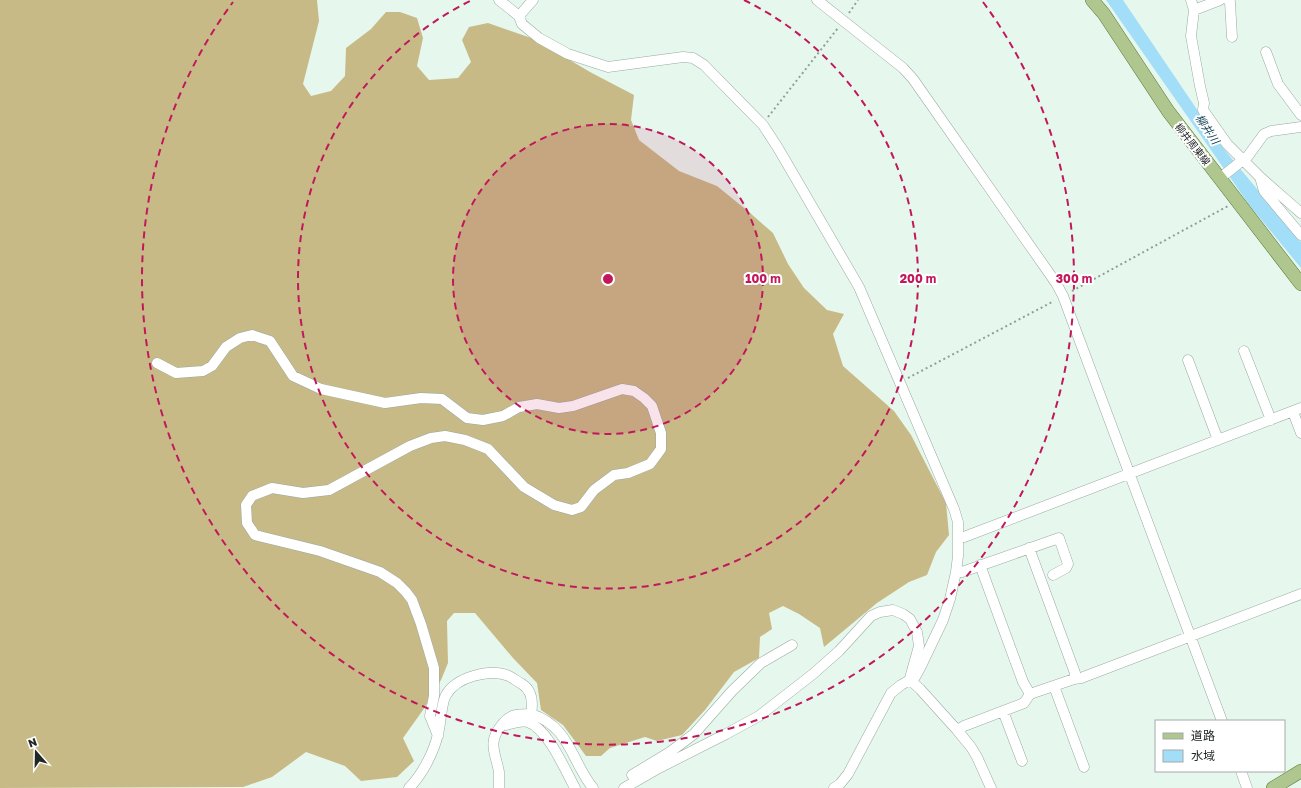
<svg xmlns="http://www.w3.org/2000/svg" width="1301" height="788" viewBox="0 0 1301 788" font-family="'Golos Text','Noto Sans JP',sans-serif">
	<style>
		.forest { fill: #c7ba86 }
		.water { fill: #a3def8 }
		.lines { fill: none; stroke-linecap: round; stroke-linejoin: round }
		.minor-casing { stroke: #99aaa0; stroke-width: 11 }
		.major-casing { stroke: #5b7738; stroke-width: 14 }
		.path { stroke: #929f98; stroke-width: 2; stroke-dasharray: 2 3; stroke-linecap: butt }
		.minor { stroke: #fff; stroke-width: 10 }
		.major { stroke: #afc78e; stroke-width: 13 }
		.ring { fill: none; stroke: #c2185b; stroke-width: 2; stroke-dasharray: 7 5 }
		.labels { text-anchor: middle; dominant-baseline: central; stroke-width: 4; stroke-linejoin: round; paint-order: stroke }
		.street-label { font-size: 10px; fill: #212724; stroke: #fff }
		.water-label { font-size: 11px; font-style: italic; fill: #043a4c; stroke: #fff }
		.centre { fill: #c2185b; stroke: #fff; stroke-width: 2 }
		.ring-label { font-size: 12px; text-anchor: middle; font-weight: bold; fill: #c2185b; stroke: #fff; stroke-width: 4; stroke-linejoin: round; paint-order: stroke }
	</style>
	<rect width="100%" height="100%" fill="#e6f8ee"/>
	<!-- forest -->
	<path class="forest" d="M 0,0 L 317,0 L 319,21 L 303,84 L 311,96 L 331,91 L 345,76 L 346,48 L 371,29 L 386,12 L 400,12 L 417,18 L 423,38 L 417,66 L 429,80 L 458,78 L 471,62 L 462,40 L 469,27 L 488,23 L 534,39 L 590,72 L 634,95 L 631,120 L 639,140 L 679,171 L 717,186 L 749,212 L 773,233 L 788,264 L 804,288 L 827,310 L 844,314 L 833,334 L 843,366 L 894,411 L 911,435 L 946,503 L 949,535 L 936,552 L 927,575 L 909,582 L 877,603 L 824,647 L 820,628 L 799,614 L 783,606 L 769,613 L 772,629 L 760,637 L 759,658 L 734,672 L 705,710 L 682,735 L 657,741 L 645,737 L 610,748 L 601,756 L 586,756 L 563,725 L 541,710 L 537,683 L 513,658 L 475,613 L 454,613 L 447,621 L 448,663 L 441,680 L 423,710 L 403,738 L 414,761 L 397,777 L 361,781 L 345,766 L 306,752 L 272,777 L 243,787 L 0,788 Z"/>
	<!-- water -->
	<path class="water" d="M 1106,0 L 1123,0 L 1223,148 L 1301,242 L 1301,268 L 1250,206 Z"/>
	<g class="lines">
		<defs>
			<path id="minor" d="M 499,0 L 519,16 L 522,24 L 539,38 L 568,54 L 608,67 L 683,57 L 693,58 L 704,65 L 763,125 L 778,148 L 859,287 L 954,509 L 958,522 L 958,556 L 956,572 L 950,599 L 943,620 L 920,668 L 915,677 L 901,685 L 891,693 L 848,774 L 840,784 L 834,788
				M 817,0 L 903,68 L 913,79 L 1056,283 L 1063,296 L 1222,721
				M 1191,0 L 1194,10 L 1191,36 L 1200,86 L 1204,103 L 1203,110 L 1227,144 L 1260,177 L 1301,213
				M 1228,0 L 1230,2 L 1232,37
				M 1194,10 L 1220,0
				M 519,16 L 533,0
				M 1266,52 L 1278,84 L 1301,115
				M 1260,177 L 1264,191 L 1301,235
				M 1219,179 L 1248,156 L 1264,134 L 1271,131 L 1301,127
				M 1244,351 L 1271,420
				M 1188,360 L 1218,440
				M 157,363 L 176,373 L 203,371 L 212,366 L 226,347 L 240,338 L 252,335 L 270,341 L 293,376 L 321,389 L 385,403 L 421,398 L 442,399 L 467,418 L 483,420 L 503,416 L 519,407 L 537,404 L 559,408 L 573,406 L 622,389 L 634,391 L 644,398 L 652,406 L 661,433 L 661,449 L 650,464 L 628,473 L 614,475 L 594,490 L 581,507 L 572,510 L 554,505 L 524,487 L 488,449 L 465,440 L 445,436 L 431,438 L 410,446 L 329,490 L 303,493 L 272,488 L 252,496 L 246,505 L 247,523 L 255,535 L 320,551 L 380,572 L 397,583 L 406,592 L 412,600 L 421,624 L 434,668 L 434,696 L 430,716 L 438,736
				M 1293,412 L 1301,433
				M 958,537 L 964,537 L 1301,408
				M 1029,548 L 1075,673 L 1074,679
				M 980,565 L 1023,682 L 1030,694
				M 956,572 L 962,572 L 1059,538 L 1068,564 L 1066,568 L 1053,575
				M 910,680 L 920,689 L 957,730 L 971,747 L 977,757 L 991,788
				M 1054,686 L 1084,767
				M 1003,711 L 1022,761
				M 531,714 C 570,726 571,761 593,788
				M 506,725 C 513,723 521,720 528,722 C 548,729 565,770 575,788
				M 957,730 L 964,726 L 1024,703 L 1030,694 L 1074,679 L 1081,678 L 1301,594
				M 1241,771 L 1247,788
				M 632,775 L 670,752 L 694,734 L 732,691 L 761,663 L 792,645
				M 409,788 C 422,775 434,752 438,734 C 441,724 441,703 446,695 C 456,677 490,668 509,676 C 513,678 518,682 522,684 C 533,691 533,703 531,714 C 516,714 510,714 501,726 C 487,743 496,754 499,772 C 499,778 499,783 499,788
				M 624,788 L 659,768 L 726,734 L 759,716 L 813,674 L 839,651 L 871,616 L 880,612 L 893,610 L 903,614 L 910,619 L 917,632 L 919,646 L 910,678"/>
			<path id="major" d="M 1092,0 L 1104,14 L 1168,111 L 1301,284
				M 1273,788 L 1301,771"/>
		</defs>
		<!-- minor casing -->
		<use href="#minor" class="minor-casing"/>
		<!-- major casing -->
		<use href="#major" class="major-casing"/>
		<!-- path -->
		<path class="path" d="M 849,13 L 858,0
			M 768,117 L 838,28
			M 1072,291 L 1228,206
			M 908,378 L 1054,301"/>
		<!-- minor -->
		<use href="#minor" class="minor"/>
		<!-- major -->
		<use href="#major" class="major"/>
	</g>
	<!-- distance rings -->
	<circle cx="608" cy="279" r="155" fill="#c2185b" fill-opacity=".12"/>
	<g class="ring">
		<circle cx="608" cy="279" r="155"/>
		<path d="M744 0A310 310 0 1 1 472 0"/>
		<path d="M983 2A466 466 0 1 1 233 2"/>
	</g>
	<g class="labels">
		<!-- street labels -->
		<g class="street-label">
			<text transform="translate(1193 144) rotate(52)">柳井周東線</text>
		</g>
		<!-- water labels -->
		<g class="water-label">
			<text transform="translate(1208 129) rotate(56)">柳井川</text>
		</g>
	</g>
	<circle cx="608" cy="279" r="6" class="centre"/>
	<g class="ring-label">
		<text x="763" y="283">100 m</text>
		<text x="918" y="283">200 m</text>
		<text x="1074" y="283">300 m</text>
	</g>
	<!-- legend -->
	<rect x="1155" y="720" width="130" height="52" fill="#ffffff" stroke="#a6a9a7"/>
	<rect x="1163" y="733" width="20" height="6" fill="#afc78e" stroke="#a6a9a7"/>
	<text x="1191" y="740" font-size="12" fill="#212724">道路</text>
	<rect x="1163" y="750" width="20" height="12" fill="#a3def8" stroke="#a6a9a7"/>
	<text x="1191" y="760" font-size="12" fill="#212724">水域</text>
	<!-- north arrow -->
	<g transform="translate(36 752) rotate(340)" stroke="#ffffff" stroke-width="3" paint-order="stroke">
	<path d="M0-3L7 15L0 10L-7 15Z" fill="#212724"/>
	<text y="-6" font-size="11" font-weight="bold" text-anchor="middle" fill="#212724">N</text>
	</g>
</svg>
